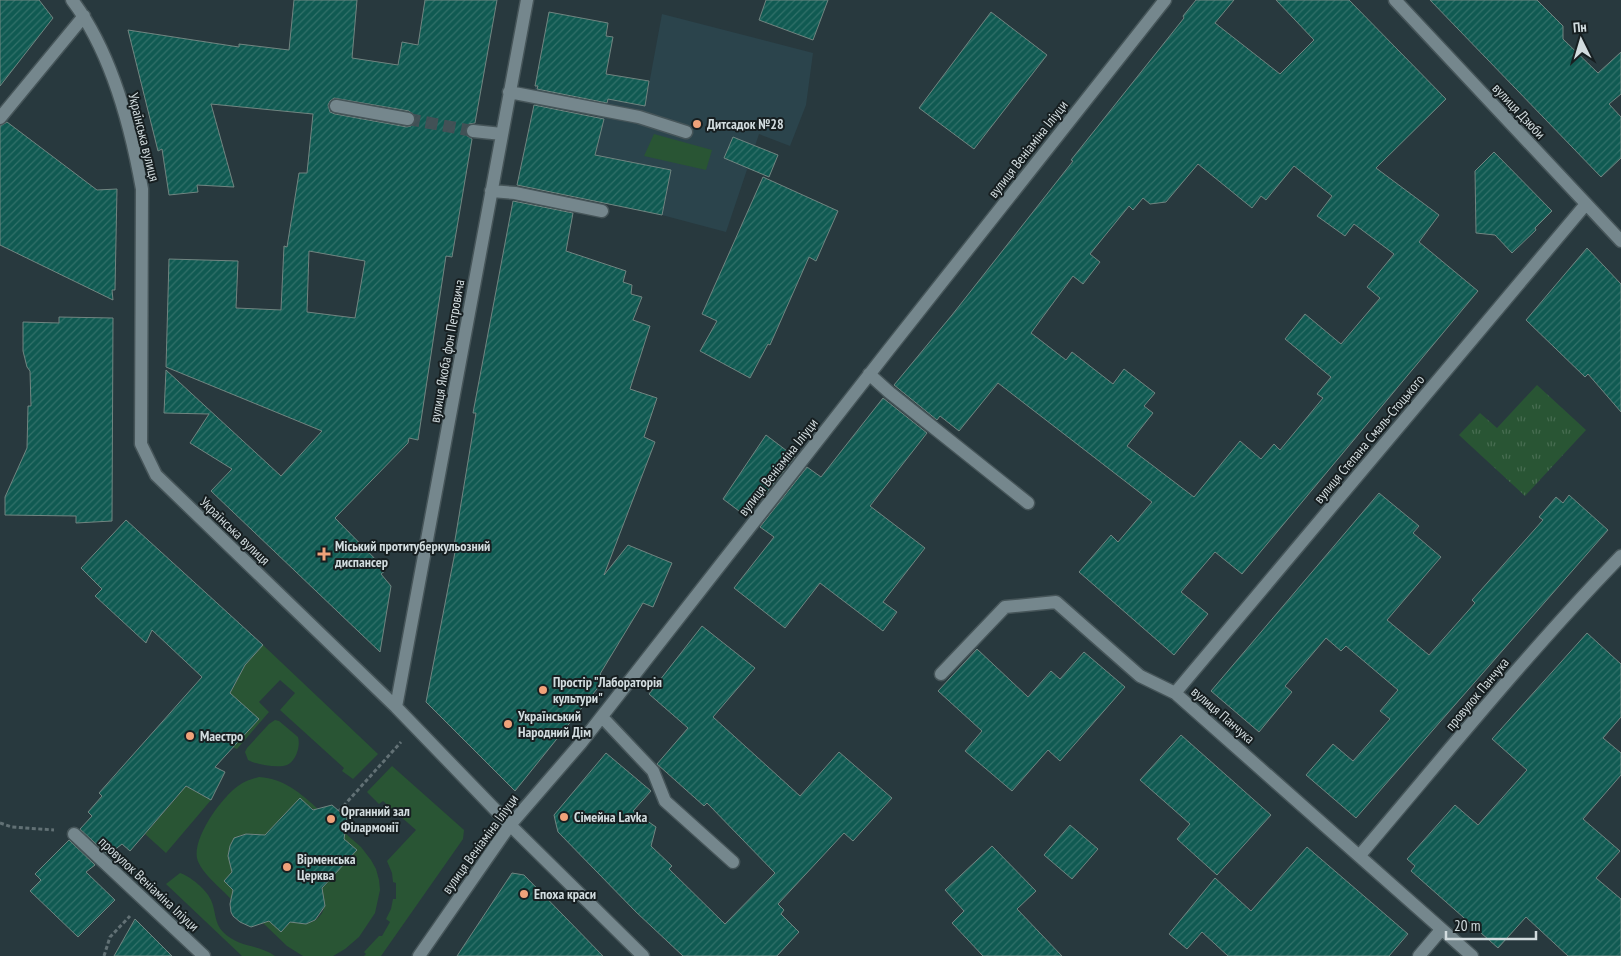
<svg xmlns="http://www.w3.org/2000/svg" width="1621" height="956" viewBox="0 0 1621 956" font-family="'PT Sans Narrow',sans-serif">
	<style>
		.built { fill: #2b444c }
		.green { fill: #295534 }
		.park { fill: url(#park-tufts) }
		.building { fill: url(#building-hatch); stroke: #718581; fill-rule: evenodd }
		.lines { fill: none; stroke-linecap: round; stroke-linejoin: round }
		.minor-tunnel { stroke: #425156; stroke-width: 12; stroke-dasharray: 12 6; stroke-linecap: butt }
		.minor-casing { stroke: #465559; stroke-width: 15 }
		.path { stroke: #627175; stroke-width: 3; stroke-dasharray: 4 2.5; stroke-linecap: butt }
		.minor { stroke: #75878d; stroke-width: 12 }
		.poi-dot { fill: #f0a27a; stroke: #171f21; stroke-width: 2 }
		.labels { text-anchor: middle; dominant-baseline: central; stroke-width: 4; stroke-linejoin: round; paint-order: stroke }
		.street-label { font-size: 14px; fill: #d2dcdf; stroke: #171f21 }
		.poi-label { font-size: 14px; font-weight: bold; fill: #d2dcdf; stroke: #171f21; text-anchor: start }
	</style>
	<defs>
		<pattern id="park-tufts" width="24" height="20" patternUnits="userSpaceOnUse" patternTransform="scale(1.25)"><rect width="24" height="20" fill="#295534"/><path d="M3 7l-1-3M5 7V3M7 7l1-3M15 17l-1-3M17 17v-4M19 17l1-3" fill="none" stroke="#476d51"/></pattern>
		<pattern id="building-hatch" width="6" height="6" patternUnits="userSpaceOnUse" patternTransform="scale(1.25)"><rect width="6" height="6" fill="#105a52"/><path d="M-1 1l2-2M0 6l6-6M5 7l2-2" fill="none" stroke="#32716a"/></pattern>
	</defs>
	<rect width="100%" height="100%" fill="#28393e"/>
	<!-- built -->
	<path class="built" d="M 662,14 L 813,53 L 806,105 L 790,146 L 759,134 L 726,232 L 662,215 L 671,170 L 595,155 L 600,134 L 594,132 L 597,116 L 534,105 L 535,86 L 645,106 Z"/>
	<!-- green -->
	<path class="green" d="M 654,134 L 712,150 L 706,170 L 644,156 Z
		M 263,645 L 378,754 L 353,779 L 342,771 L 344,768 L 280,710 L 295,693 L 280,680 L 259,702 L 269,712 L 237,749 L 215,740 L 196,758 L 245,665 Z
		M 275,720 L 279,721 L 298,737 C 301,747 295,765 283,766 C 273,767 257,765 248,760 L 245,752 L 247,748 L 269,724 Z
		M 392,766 L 464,830 L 463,839 L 381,956 L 364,956 L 366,954 L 364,952 L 379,936 L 382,936 L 390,922 L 386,919 L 391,909 L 393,899 L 396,899 L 396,883 L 393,882 L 392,873 L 387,861 L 416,830 L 383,801 L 379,804 L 367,792 Z
		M 259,777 C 285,779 300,793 318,809 L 313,809 L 300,799 L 263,838 C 244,828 231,836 228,856 L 235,869 L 224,881 L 235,892 L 231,899 C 221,888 200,872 197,858 C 193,837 222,797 238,786 C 245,781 252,779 259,777 Z
		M 184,785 L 211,800 L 166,853 L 145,834 L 177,797 Z
		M 345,833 L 361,847 L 371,860 L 376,869 L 379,880 L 380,890 L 375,913 L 359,937 L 345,949 L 333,956 L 303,956 L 287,946 L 263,923 L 267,919 L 281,932 L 291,920 C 312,932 334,911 320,890 L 357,850 L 344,839 Z
		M 180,873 C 191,877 206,889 211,900 C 216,911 214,923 223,932 C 239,948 258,944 275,956 L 242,956 L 166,884 Z"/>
	<!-- park -->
	<path class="park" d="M 1537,385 L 1586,430 L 1525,496 L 1459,435 L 1480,413 L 1497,428 Z"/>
	<!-- building -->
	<path class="building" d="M 0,0 L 39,0 L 53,18 L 0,86 Z
		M 294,0 L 357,0 L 352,58 L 398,65 L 402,42 L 418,45 L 425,0 L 497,0 L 475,123 L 469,124 L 465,130 L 466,135 L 472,139 L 452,257 L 446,256 L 418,440 L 409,438 L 408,443 L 335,518 L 386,570 L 381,574 L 391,586 L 380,652 L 211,491 L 232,469 L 190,443 L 209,414 L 164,413 L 166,370 L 281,476 L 322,431 L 166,367 L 169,259 L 238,261 L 236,308 L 281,310 L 284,246 L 287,247 L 299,173 L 307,173 L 313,114 L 211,104 L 234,187 L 197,185 L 198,192 L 169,195 L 162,149 L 158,151 L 128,30 L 239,47 L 239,44 L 289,50 ZM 334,98 L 409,111 L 415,116 L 416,121 L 411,126 L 407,127 L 335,114 L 330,112 L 328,105 L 330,101 ZM 309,251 L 365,261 L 355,318 L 307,312 Z
		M 766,0 L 828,0 L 813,40 L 759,20 Z
		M 1196,0 L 1234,0 L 1215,23 L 1280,74 L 1314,40 L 1276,0 L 1349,0 L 1446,99 L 1376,168 L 1439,215 L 1419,242 L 1478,291 L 1242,574 L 1215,552 L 1181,592 L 1208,614 L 1174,655 L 1079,572 L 1111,535 L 1118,542 L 1152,502 L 998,383 L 959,431 L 940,416 L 937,420 L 894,385 L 952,315 L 1073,161 L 1071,160 L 1184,18 L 1183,16 ZM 1198,164 L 1252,208 L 1261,196 L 1266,200 L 1294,166 L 1332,196 L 1317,216 L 1345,236 L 1354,224 L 1394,254 L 1367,287 L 1380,298 L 1341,344 L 1305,314 L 1285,339 L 1331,377 L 1317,394 L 1323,398 L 1280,450 L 1274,444 L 1261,459 L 1240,441 L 1194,497 L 1127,446 L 1153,413 L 1144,406 L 1155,393 L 1124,369 L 1113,384 L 1072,352 L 1066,360 L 1031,333 L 1073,276 L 1083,284 L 1100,262 L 1090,254 L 1129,206 L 1133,210 L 1143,198 L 1150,204 L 1166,202 Z
		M 1430,0 L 1537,0 L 1563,26 L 1563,39 L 1598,73 L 1621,52 L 1621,94 L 1609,104 L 1621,117 L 1621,158 L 1601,177 Z
		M 549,12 L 608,23 L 606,36 L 613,37 L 606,74 L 649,81 L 645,106 L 608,99 L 607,103 L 537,89 L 538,86 L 535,86 Z
		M 991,12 L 1047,55 L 974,149 L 919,108 Z
		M 534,105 L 604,119 L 595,155 L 671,170 L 662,215 L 517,185 Z
		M 7,122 L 97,190 L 117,189 L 115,290 L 112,290 L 113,300 L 0,245 L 0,126 Z
		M 733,137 L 778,155 L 769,177 L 724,158 Z
		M 1494,152 L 1552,211 L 1535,228 L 1536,230 L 1512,253 L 1495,235 L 1476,233 L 1475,171 Z
		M 763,177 L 838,211 L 816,261 L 809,257 L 770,345 L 768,344 L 750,378 L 700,351 L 717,321 L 702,314 Z
		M 513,201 L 573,213 L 566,251 L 626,271 L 623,282 L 632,285 L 631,294 L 642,297 L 633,320 L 650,326 L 630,389 L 657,398 L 644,437 L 655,442 L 604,575 L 628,545 L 672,563 L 653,607 L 643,603 L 600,674 L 605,679 L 515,791 L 426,702 L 456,547 L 454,546 L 476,413 L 473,413 Z
		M 1587,248 L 1621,284 L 1621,412 L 1588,374 L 1585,377 L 1526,320 Z
		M 59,317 L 113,318 L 112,521 L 76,523 L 76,516 L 5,515 L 5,497 L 27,448 L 28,406 L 31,406 L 30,371 L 27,367 L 23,351 L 23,322 L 59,323 Z
		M 883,398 L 927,433 L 870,506 L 925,548 L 883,602 L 897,612 L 883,631 L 820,583 L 785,628 L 734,588 L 774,537 L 760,527 L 807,467 L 821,477 Z
		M 766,435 L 795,457 L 747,517 L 723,499 Z
		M 1379,493 L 1419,526 L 1413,533 L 1441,557 L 1387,620 L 1429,655 L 1475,603 L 1472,600 L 1543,520 L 1539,517 L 1556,497 L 1563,503 L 1569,495 L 1608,530 L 1356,818 L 1306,775 L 1333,744 L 1353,761 L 1390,719 L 1380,711 L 1398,690 L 1346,646 L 1341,651 L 1326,638 L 1285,686 L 1292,692 L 1259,732 L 1211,691 Z
		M 126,520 L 263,645 L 245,665 L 230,693 L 259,719 L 215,767 L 225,772 L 211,800 L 186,786 L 130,851 L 122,844 L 108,855 L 80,829 L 92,816 L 88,812 L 102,796 L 99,793 L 202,677 L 152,630 L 146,643 L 95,596 L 102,589 L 81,568 Z
		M 702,626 L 755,668 L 713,717 L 800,796 L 839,752 L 892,798 L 853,841 L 844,833 L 778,904 L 784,910 L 781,914 L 799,932 L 777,956 L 683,956 L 636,912 L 558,832 L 556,824 L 554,815 L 606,753 L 651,791 L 633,811 L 656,827 L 651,846 L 672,866 L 669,869 L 725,924 L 775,873 L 707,803 L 704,806 L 657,764 L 688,728 L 649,694 Z
		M 1587,633 L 1621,664 L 1621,717 L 1603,738 L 1621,753 L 1621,775 L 1583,819 L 1620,851 L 1596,878 L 1621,899 L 1621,956 L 1568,956 L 1526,917 L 1498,948 L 1411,871 L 1415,866 L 1407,859 L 1455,805 L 1478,825 L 1527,770 L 1492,739 Z
		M 977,649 L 1028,697 L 1051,671 L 1060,679 L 1084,652 L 1125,687 L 1060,761 L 1048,750 L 1012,791 L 965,751 L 982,731 L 938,691 Z
		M 1181,735 L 1271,815 L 1217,875 L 1177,839 L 1190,824 L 1140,780 Z
		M 300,798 L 313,810 L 332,805 L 347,818 L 344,839 L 357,850 L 322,888 L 325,906 L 315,920 L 306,924 L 290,922 L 281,932 L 269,921 L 251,927 L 240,922 L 233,916 L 231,912 L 230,904 L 233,890 L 224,881 L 232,872 L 228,856 L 230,846 L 234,838 L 246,834 L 265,835 Z
		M 1070,825 L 1098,849 L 1072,879 L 1044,855 Z
		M 69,840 L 95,865 L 86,872 L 115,900 L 78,937 L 30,891 L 41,880 L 35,874 Z
		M 992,846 L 1036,891 L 1017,909 L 1062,956 L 983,956 L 952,923 L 964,911 L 945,890 Z
		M 1307,847 L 1408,934 L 1389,956 L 1228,956 L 1202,932 L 1187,949 L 1169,934 L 1215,878 L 1251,911 Z
		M 512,873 L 524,875 L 603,956 L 457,956 Z
		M 135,919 L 172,956 L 114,956 Z"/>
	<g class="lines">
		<!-- minor-tunnel -->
		<path class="minor-tunnel" d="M 408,119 L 473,131"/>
		<defs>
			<path id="minor" d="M 72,0 C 111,51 131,127 142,189 L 141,444 L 156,475 L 396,707 L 510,825 L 643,956
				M 1395,0 L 1621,241
				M 509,92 L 639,117 L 686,132
				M 336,106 L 408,119
				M 0,118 L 84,16
				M 473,131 L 502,134
				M 491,191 L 515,193 L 602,211
				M 869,374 L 889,392 L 1028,503
				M 941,674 L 1005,607 L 1056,602 L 1140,676 L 1175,693 L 1472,956
				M 1175,693 L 1586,204
				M 396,707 L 527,0
				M 602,717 L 653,771 L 665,801 L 733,862
				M 74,834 L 204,956
				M 1360,855 C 1446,754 1529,651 1621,556
				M 419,956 L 510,825 L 581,743 L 890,348 L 1165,0
				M 1419,956 L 1441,930"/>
		</defs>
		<!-- minor casing -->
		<use href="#minor" class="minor-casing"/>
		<!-- path -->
		<path class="path" d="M 339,811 L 401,742
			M 0,823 L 12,827 L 54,830
			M 104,956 L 110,937 L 130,916"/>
		<!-- minor -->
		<use href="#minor" class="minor"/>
	</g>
	<!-- markers -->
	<g class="poi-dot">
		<circle cx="697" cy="124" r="5"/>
		<path d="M321.5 546.5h5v5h5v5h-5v5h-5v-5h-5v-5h5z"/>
		<circle cx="543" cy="690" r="5"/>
		<circle cx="508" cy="724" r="5"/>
		<circle cx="190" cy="736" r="5"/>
		<circle cx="564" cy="817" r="5"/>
		<circle cx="331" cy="819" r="5"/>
		<circle cx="287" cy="867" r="5"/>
		<circle cx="524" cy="894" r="5"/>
	</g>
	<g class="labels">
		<!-- street labels -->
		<g class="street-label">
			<text transform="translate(1519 111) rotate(47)">вулиця Дзюби</text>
			<text transform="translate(144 137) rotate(76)">Українська вулиця</text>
			<text transform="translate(1028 149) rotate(-52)">вулиця Веніаміна Іліуци</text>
			<text transform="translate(447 351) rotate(-80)">вулиця Якоба фон Петровича</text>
			<text transform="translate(1369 439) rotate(-50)">вулиця Степана Смаль-Стоцького</text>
			<text transform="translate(778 467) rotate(-52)">вулиця Веніаміна Іліуци</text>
			<text transform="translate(235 531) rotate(44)">Українська вулиця</text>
			<text transform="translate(1477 694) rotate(-50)">провулок Панчука</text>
			<text transform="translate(1223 715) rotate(41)">вулиця Панчука</text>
			<text transform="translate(480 844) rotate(-54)">вулиця Веніаміна Іліуци</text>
			<text transform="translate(149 884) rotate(43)">провулок Веніаміна Іліуци</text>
		</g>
		<!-- poi labels -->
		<g class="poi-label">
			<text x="707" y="124">Дитсадок №28</text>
			<text x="335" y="546">Міський протитуберкульозний<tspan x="335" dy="16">диспансер</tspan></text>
			<text x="553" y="682">Простір "Лабораторія<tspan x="553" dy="16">культури"</tspan></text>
			<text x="518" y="716">Український<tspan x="518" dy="16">Народний Дім</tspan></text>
			<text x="200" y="736">Маестро</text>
			<text x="341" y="811">Органний зал<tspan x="341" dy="16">Філармонії</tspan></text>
			<text x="574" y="817">Сімейна Lavka</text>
			<text x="297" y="859">Вірменська<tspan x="297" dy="16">Церква</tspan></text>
			<text x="534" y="894">Епоха краси</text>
		</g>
	</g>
	<!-- north arrow -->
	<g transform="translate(1581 40) rotate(355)" stroke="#171f21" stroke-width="4" paint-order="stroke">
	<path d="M0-4L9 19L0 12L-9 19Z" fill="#d2dcdf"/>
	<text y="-8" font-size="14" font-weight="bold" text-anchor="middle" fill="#d2dcdf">Пн</text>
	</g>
	<!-- scale -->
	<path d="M1446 931v8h90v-8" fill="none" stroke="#d2dcdf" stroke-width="2.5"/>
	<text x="1454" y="931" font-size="15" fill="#d2dcdf" stroke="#171f21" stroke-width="4" paint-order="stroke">20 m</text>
</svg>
